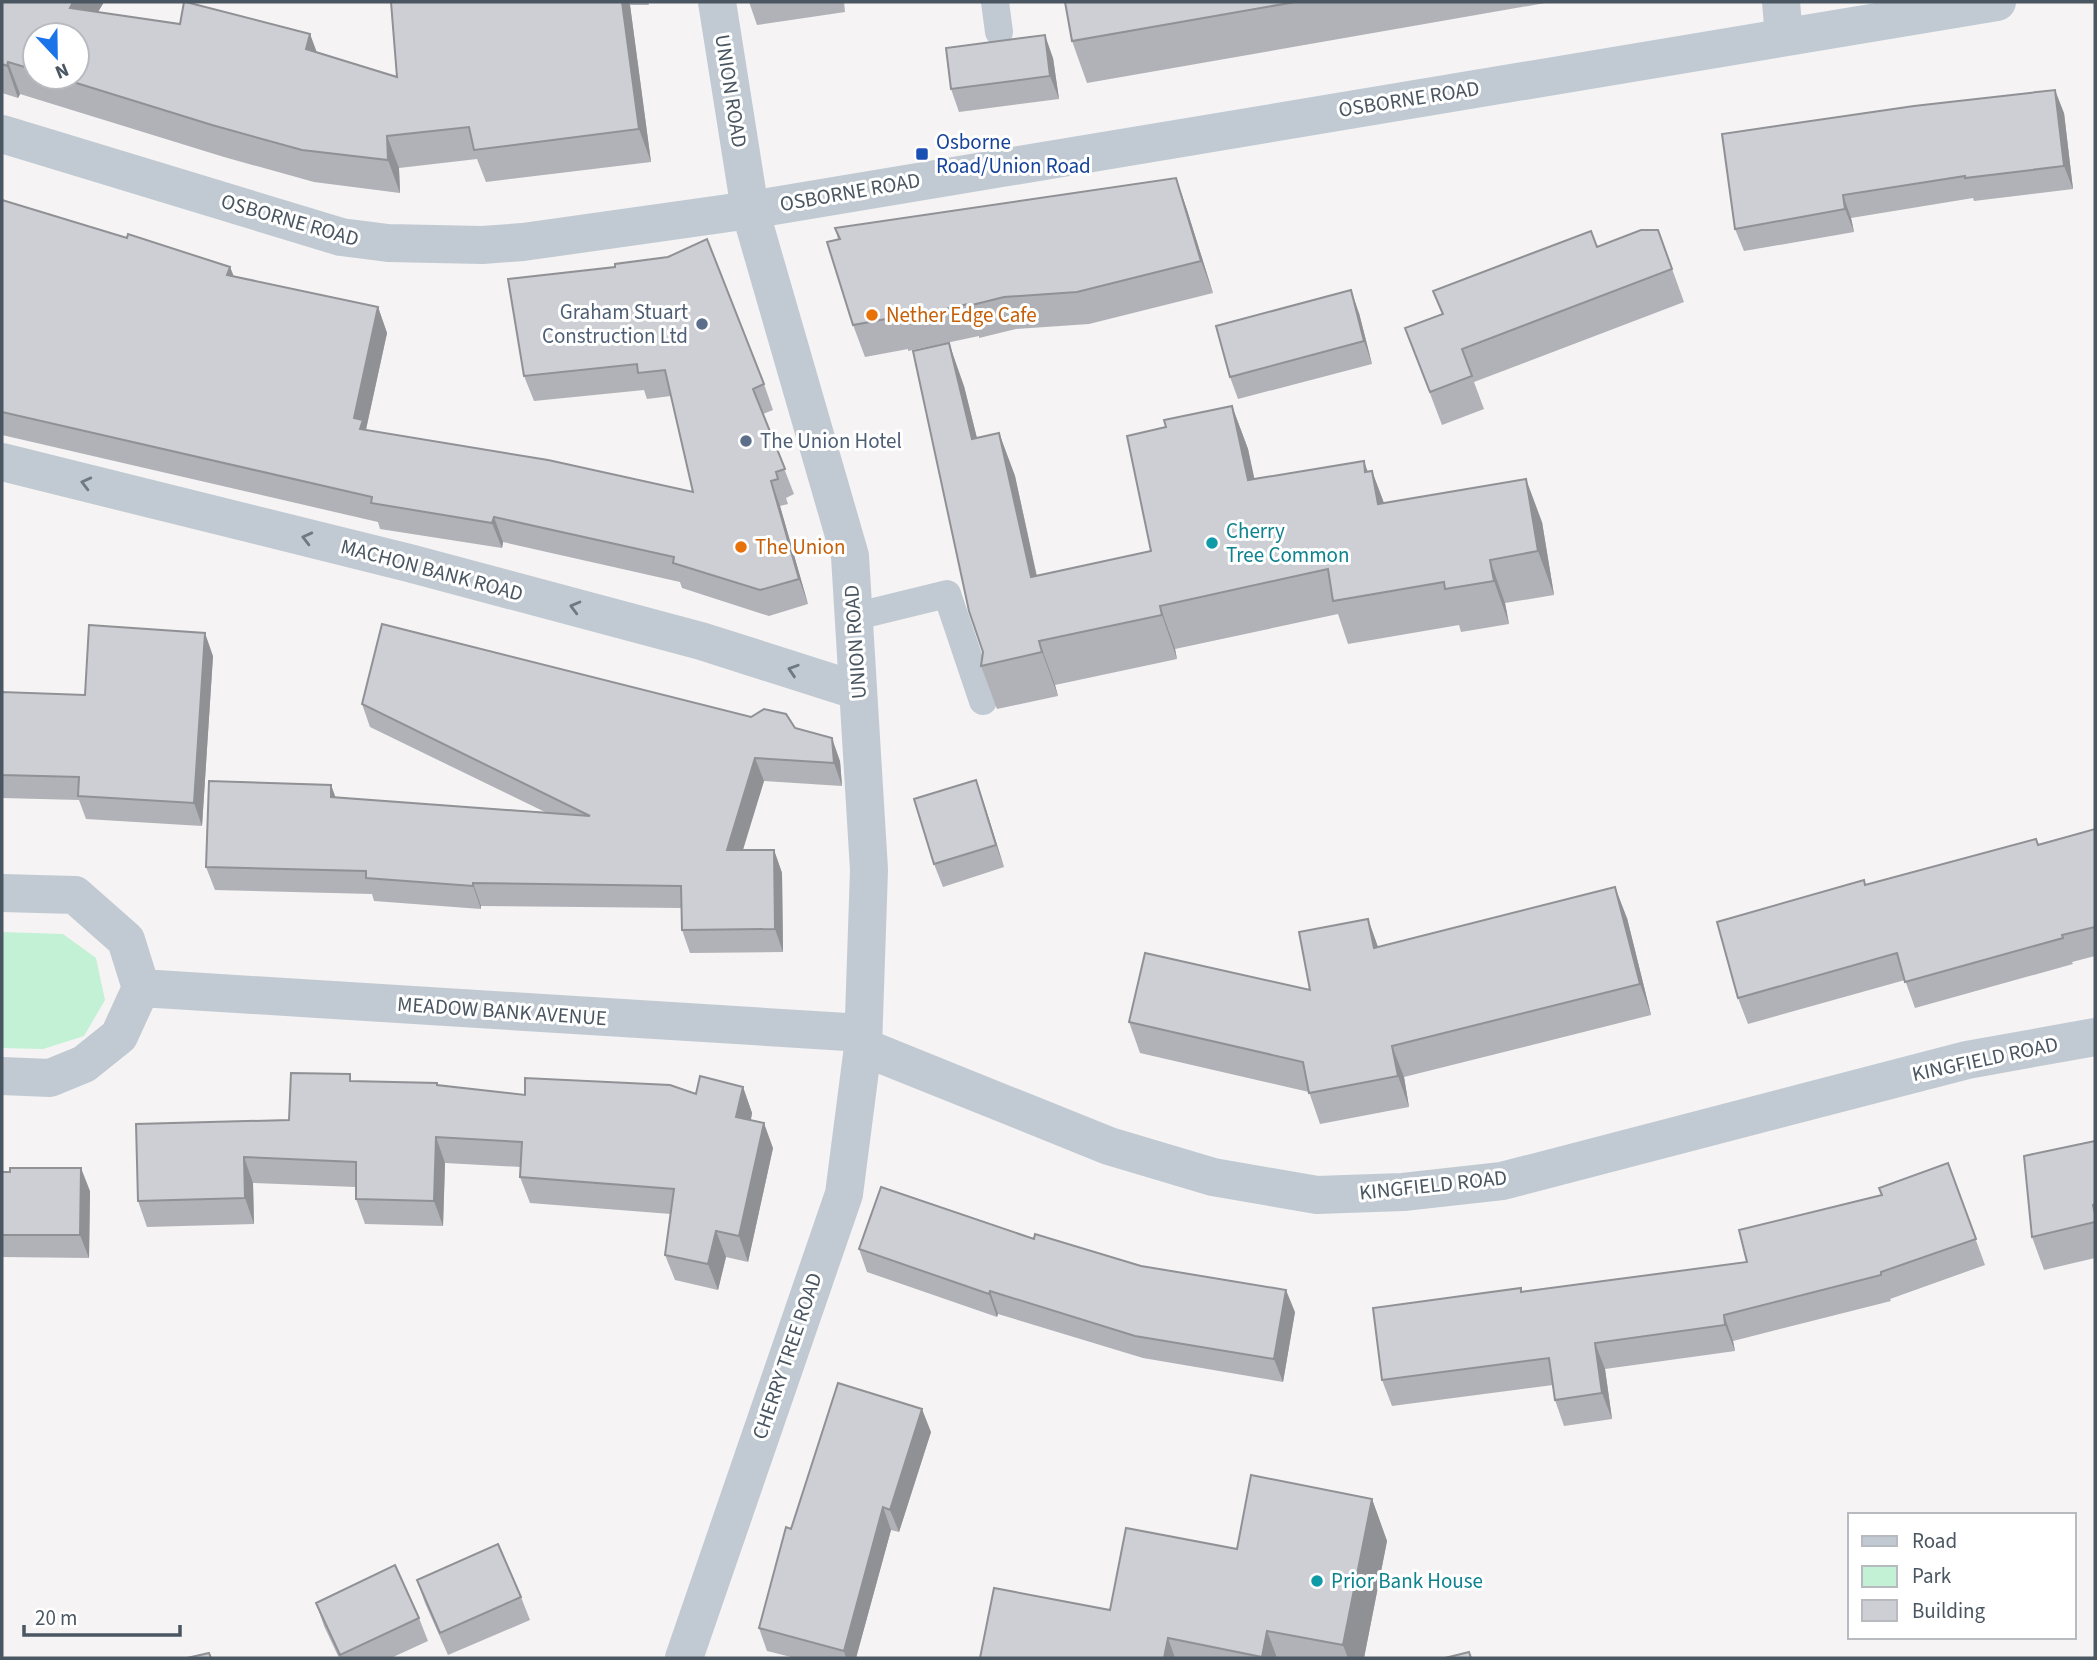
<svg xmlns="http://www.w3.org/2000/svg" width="2097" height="1660" viewBox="0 0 2097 1660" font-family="'Source Sans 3',sans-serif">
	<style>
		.green { fill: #c3f1d5 }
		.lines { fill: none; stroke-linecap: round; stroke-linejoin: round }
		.service { stroke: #c1cad2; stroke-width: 28 }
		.minor { stroke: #c1cad2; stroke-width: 38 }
		.tertiary { stroke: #c1cad2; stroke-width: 38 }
		.wall { fill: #b0b2b7; fill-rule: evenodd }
		.shaded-wall { fill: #909195 }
		.building { fill: #cdcfd5; stroke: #909195; stroke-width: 2 }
		.oneway { stroke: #6e7983 }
		.transit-dot { fill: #1a4fb4; stroke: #fff; stroke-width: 2.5 }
		.food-dot { fill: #e8710a; stroke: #fff; stroke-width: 2.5 }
		.service-dot { fill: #5c6f8a; stroke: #fff; stroke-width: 2.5 }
		.culture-dot { fill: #0f9aa8; stroke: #fff; stroke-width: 2.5 }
		.labels { text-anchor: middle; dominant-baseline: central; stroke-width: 6; stroke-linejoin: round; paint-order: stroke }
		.street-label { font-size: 21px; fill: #4a5661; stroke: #fff }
		.transit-label { font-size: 21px; fill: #164399; stroke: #fff; text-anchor: start }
		.service-label { font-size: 21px; fill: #4e5e75; stroke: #fff; text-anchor: end }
		.food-label { font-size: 21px; fill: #c56008; stroke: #fff; text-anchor: start }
		.culture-label { font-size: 21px; fill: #0d838f; stroke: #fff; text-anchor: start }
	</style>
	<rect width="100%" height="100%" fill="#f5f3f3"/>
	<!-- green -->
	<path class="green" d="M 2,932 L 63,934 L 96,958 L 105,1000 L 84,1036 L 43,1049 L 2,1048 Z"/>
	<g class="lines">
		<!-- service -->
		<path class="service" d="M 995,2 L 999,32
			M 853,617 L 947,594 L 983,701"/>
		<!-- minor -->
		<path class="minor" d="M 1781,2 L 1784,36
			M 2,462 L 409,563 L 701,641 L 858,691
			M 2,893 L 75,895 L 126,940 L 141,988 L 119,1036 L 84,1064 L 50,1078 L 2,1076
			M 141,988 L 863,1033
			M 863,1047 L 1109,1146 L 1213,1177 L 1317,1195 L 1403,1192 L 1502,1181 L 1967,1060 L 2095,1037
			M 684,1658 L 844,1194 L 863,1047 L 869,870 L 850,556 L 750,210 L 717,2"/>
		<!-- tertiary -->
		<path class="tertiary" d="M 2,134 L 341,237 L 388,243 L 482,245 L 523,242 L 750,210 L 1997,2"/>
	</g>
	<!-- wall -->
	<path class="wall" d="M 2,2 L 104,2 L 98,12 L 180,24 L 310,34 L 316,52 L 397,77 L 391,2 L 648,2 L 649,5 L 630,5 L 651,162 L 486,182 L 477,159 L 399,168 L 400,193 L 314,182 L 224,157 L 20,94 L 18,98 L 2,93 ZM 35,35 L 77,77 L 35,77 Z
		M 749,2 L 844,2 L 845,12 L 757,25 Z
		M 1065,2 L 1551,2 L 1087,83 L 1072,41 Z
		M 1053,58 L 1059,99 L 959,112 L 951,89 Z
		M 2064,113 L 2073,189 L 1974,201 L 1973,198 L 1851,218 L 1854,232 L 1744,251 L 1735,229 Z
		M 1176,178 L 1187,210 L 1213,293 L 1089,324 L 1016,329 L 979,338 L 979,336 L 908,351 L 908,349 L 865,357 L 853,325 L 838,239 L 835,228 Z
		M 2,200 L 127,238 L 230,267 L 234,276 L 378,307 L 387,333 L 366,430 L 693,492 L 671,396 L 647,399 L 644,390 L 534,401 L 524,376 L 508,279 L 764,384 L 773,410 L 763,414 L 794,494 L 786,498 L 788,504 L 780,506 L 808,604 L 769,616 L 682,588 L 680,582 L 503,542 L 502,548 L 380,529 L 378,522 L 2,435 Z
		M 1658,230 L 1684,302 L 1474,382 L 1484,409 L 1442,425 L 1405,328 L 1442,314 L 1433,291 Z
		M 1359,313 L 1372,364 L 1238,399 L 1230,377 Z
		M 964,386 L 977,438 L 999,433 L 1015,476 L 1037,576 L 1151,551 L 1166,427 L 1232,406 L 1248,449 L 1254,479 L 1372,471 L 1384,503 L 1542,522 L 1554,595 L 1505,603 L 1509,624 L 1461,632 L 1459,625 L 1348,644 L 1338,614 L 1175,649 L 1177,659 L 1055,685 L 1058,696 L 997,709 L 981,666 L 983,652 Z
		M 213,656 L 202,826 L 86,819 L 79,800 L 2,798 L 2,692 L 85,695 Z
		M 362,704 L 795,728 L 840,761 L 842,786 L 764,781 L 742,850 L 774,850 L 782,873 L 783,952 L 690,953 L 682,930 L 681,908 L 481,906 L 481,909 L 374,901 L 372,894 L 215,890 L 206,867 L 331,785 L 336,798 L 545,812 L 370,727 Z
		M 976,780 L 1004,867 L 943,887 L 934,864 Z
		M 2095,829 L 2095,956 L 2072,962 L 2073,964 L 1915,1008 L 1905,980 L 1748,1024 L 1738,998 L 1866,885 L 2038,844 Z
		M 1627,918 L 1651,1015 L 1404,1077 L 1409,1107 L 1320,1124 L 1309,1092 L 1140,1053 L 1129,1022 L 1310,990 L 1368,919 L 1378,947 Z
		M 353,1081 L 437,1083 L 438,1086 L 525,1095 L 696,1094 L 743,1087 L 752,1113 L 751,1120 L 773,1148 L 748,1262 L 726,1257 L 718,1290 L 675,1280 L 665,1255 L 671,1214 L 530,1203 L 520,1177 L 521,1167 L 445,1163 L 443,1226 L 365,1224 L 356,1199 L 356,1187 L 253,1183 L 254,1224 L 147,1227 L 138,1201 L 289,1120 Z
		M 2095,1141 L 2095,1258 L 2044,1270 L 2032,1237 Z
		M 1948,1163 L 1985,1265 L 1890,1299 L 1891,1301 L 1733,1341 L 1735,1351 L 1605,1369 L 1612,1419 L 1564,1426 L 1555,1400 L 1553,1385 L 1392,1406 L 1382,1380 L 1521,1288 L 1522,1292 L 1747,1262 Z
		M 2,1172 L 90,1191 L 89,1258 L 2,1257 Z
		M 1034,1239 L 1295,1312 L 1283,1382 L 1143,1358 L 998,1314 L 997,1317 L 867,1272 L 859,1249 Z
		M 931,1432 L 899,1532 L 891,1530 L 856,1658 L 795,1658 L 767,1651 L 759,1628 L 791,1529 Z
		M 1372,1499 L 1387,1541 L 1364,1658 L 980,1658 L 1110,1610 L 1237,1549 Z
		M 417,1580 L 521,1597 L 530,1620 L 448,1655 L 425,1603 Z
		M 316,1603 L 419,1618 L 428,1641 L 391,1658 L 339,1658 L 324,1626 Z"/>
	<!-- shaded-wall -->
	<path class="shaded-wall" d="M 73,2 L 104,2 L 81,40 L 70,8 Z
		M 622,2 L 629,2 L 630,5 L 651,162 L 639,129 Z
		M 310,34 L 322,66 L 306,49 Z
		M 1045,35 L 1053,58 L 1059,99 L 1050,76 Z
		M 8,62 L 20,94 L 18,98 L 7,66 Z
		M 2055,90 L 2064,113 L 2073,189 L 2064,166 Z
		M 387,136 L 399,168 L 400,193 L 388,160 Z
		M 1176,178 L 1187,210 L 1213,293 L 1201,261 Z
		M 1843,195 L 1851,218 L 1854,232 L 1845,209 Z
		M 230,267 L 239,292 L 227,275 Z
		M 1351,290 L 1359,313 L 1372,364 L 1364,341 Z
		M 378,307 L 387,333 L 366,429 L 372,446 L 354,418 Z
		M 949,343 L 964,386 L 988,483 L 972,439 Z
		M 1232,406 L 1248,449 L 1264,523 L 1248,480 Z
		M 999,433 L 1015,476 L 1046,620 L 1031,577 Z
		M 1364,461 L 1377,498 L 1372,471 L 1388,514 L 1393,547 L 1365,472 Z
		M 1526,479 L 1542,522 L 1554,595 L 1538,551 Z
		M 771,481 L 780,506 L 808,604 L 799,579 Z
		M 494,517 L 503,542 L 502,548 L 492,523 Z
		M 1490,560 L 1505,603 L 1509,624 L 1494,581 Z
		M 1160,606 L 1175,649 L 1177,659 L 1162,615 Z
		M 205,633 L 213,656 L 202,826 L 194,803 Z
		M 1039,641 L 1055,685 L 1058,696 L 1042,652 Z
		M 832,738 L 840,761 L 842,786 L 834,763 Z
		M 755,758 L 764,781 L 736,873 L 727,850 Z
		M 976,780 L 984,803 L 1004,867 L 996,845 Z
		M 331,785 L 339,808 L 331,797 Z
		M 774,850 L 782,873 L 783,952 L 775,929 Z
		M 473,883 L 481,906 L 481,909 L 473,886 Z
		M 1615,887 L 1627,918 L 1651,1015 L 1640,984 Z
		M 1368,919 L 1379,950 L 1374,948 Z
		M 1392,1046 L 1404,1077 L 1409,1107 L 1398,1076 Z
		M 743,1087 L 752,1113 L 746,1143 L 736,1117 Z
		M 764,1123 L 773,1148 L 748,1262 L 739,1236 Z
		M 436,1137 L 445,1163 L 443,1226 L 434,1201 Z
		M 244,1157 L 253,1183 L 254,1224 L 245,1198 Z
		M 81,1168 L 90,1191 L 89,1258 L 80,1235 Z
		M 716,1231 L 726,1257 L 718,1290 L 708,1264 Z
		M 1286,1290 L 1295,1312 L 1283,1382 L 1274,1359 Z
		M 990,1291 L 998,1314 L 997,1317 L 989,1294 Z
		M 1724,1315 L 1733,1341 L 1735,1351 L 1725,1325 Z
		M 1595,1343 L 1605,1369 L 1612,1419 L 1602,1393 Z
		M 922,1409 L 931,1432 L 899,1532 L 890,1510 Z
		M 1372,1499 L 1387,1541 L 1364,1658 L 1348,1658 L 1343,1645 Z
		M 883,1507 L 891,1530 L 856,1658 L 846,1658 L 844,1651 Z
		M 1267,1631 L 1277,1658 L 1262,1658 L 1262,1657 Z
		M 1168,1638 L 1175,1658 L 1164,1658 Z"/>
	<!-- building -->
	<path class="building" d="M 2,2 L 73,2 L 70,8 L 180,24 L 184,2 L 186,2 L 310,34 L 306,49 L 397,77 L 391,2 L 622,2 L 639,129 L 474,150 L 469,127 L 387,136 L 388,160 L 302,150 L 212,125 L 57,77 L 77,77 L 77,35 L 35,35 L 35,70 L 8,62 L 7,66 L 2,64 Z
		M 1065,2 L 1295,2 L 1072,41 Z
		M 1045,35 L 1050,76 L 951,89 L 946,48 Z
		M 2055,90 L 2064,166 L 1965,178 L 1965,176 L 1843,195 L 1845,209 L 1735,229 L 1722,134 L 1914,106 Z
		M 1176,178 L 1201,261 L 1077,292 L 1004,297 L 968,306 L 968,304 L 897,320 L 897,317 L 853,325 L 827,242 L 840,239 L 835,228 Z
		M 2,200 L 127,238 L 128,234 L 230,267 L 227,275 L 378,307 L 354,418 L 363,420 L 360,429 L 548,460 L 693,492 L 665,370 L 638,373 L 637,364 L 524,376 L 508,279 L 615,267 L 615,264 L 668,257 L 707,239 L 764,384 L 753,389 L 785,469 L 776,472 L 778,479 L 771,481 L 799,579 L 760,590 L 673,563 L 674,557 L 494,517 L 492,523 L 371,503 L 372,497 L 2,412 Z
		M 1641,230 L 1658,230 L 1672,269 L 1462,349 L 1472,376 L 1430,392 L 1405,328 L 1443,314 L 1433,291 L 1591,231 L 1597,247 Z
		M 1351,290 L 1364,341 L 1230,377 L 1216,326 Z
		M 949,343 L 972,439 L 999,433 L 1031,577 L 1151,551 L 1127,436 L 1166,427 L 1164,420 L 1232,406 L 1248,480 L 1364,461 L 1365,472 L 1372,471 L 1378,504 L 1526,479 L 1538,551 L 1490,560 L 1494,581 L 1445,589 L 1444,582 L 1333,601 L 1328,569 L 1160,606 L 1162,615 L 1039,641 L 1042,652 L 981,666 L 983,652 L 969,611 L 913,351 Z
		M 382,624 L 751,717 L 764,709 L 786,714 L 795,728 L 832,738 L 834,763 L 755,758 L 727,850 L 774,850 L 775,929 L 682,930 L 681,886 L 473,883 L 473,886 L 366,878 L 366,871 L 206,867 L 209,781 L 331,785 L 331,797 L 590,816 L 362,704 Z
		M 89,625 L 205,633 L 194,803 L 78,796 L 79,777 L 2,775 L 2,692 L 85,695 Z
		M 976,780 L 996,845 L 934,864 L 914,799 Z
		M 2095,829 L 2095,927 L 2062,935 L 2063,938 L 1905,982 L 1897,953 L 1738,998 L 1717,922 L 1864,880 L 1865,885 L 2036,839 L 2038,845 Z
		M 1615,887 L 1640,984 L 1392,1046 L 1398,1076 L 1309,1093 L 1303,1062 L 1129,1022 L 1145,953 L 1310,990 L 1299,932 L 1368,919 L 1374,948 Z
		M 291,1073 L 350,1074 L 350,1081 L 437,1083 L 437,1085 L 525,1095 L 525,1078 L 670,1085 L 696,1094 L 700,1076 L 743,1087 L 736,1117 L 764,1123 L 739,1236 L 716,1231 L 708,1264 L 665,1255 L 674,1189 L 520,1177 L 522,1142 L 436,1137 L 434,1201 L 356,1199 L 356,1162 L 244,1157 L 245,1198 L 138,1201 L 136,1124 L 289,1120 Z
		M 2095,1141 L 2095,1204 L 2093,1205 L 2095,1214 L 2095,1222 L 2032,1237 L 2024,1156 Z
		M 1948,1163 L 1976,1239 L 1881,1272 L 1881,1275 L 1724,1315 L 1725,1325 L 1595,1343 L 1602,1393 L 1555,1400 L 1549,1358 L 1382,1380 L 1373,1308 L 1521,1288 L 1521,1292 L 1747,1262 L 1739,1230 L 1882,1195 L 1879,1188 Z
		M 10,1168 L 81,1168 L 80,1235 L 2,1235 L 2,1172 L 10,1172 Z
		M 881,1187 L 1034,1239 L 1035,1234 L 1141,1266 L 1286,1290 L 1274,1359 L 1135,1336 L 990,1291 L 989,1294 L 859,1249 Z
		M 838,1383 L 922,1409 L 890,1510 L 883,1507 L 844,1651 L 759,1628 L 786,1527 L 791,1529 Z
		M 1251,1475 L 1372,1499 L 1343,1645 L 1267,1631 L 1262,1657 L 1168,1638 L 1164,1658 L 980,1658 L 994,1588 L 1110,1610 L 1126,1528 L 1237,1549 Z
		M 498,1544 L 521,1597 L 440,1633 L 417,1580 Z
		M 395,1565 L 419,1618 L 340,1655 L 316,1603 Z
		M 1469,1652 L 1471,1658 L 1445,1658 Z
		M 209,1653 L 211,1658 L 187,1658 Z"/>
	<!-- one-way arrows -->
	<defs><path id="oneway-chevron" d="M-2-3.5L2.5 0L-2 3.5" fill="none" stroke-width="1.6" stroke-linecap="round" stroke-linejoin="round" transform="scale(1.75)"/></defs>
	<g class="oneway">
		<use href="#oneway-chevron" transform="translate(86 483) rotate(-166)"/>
		<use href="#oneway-chevron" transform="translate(307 538) rotate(-166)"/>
		<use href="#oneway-chevron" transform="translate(575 607) rotate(-165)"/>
		<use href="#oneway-chevron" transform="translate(793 670) rotate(-162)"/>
	</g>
	<!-- markers -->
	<rect class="transit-dot" x="915" y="147" width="14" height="14" rx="3.5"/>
	<g class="food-dot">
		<circle cx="872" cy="315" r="7"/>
		<circle cx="741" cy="547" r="7"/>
	</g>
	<g class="service-dot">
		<circle cx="702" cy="324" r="7"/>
		<circle cx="746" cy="441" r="7"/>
	</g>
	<g class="culture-dot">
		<circle cx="1212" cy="543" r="7"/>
		<circle cx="1317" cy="1581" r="7"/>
	</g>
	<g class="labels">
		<!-- street labels -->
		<g class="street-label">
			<text transform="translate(731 91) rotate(81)">UNION ROAD</text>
			<text transform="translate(1409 99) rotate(-9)">OSBORNE ROAD</text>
			<text transform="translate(850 192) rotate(-10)">OSBORNE ROAD</text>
			<text transform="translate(290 220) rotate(16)">OSBORNE ROAD</text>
			<text transform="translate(432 570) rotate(15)">MACHON BANK ROAD</text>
			<text transform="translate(855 642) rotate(-94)">UNION ROAD</text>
			<text transform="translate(502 1011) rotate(4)">MEADOW BANK AVENUE</text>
			<text transform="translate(1985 1059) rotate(-12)">KINGFIELD ROAD</text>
			<text transform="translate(1433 1185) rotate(-6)">KINGFIELD ROAD</text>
			<text transform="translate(787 1356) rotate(-71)">CHERRY TREE ROAD</text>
		</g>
		<!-- transit labels -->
		<g class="transit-label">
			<text x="936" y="142">Osborne<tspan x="936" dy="24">Road/Union Road</tspan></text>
		</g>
		<!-- service labels -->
		<g class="service-label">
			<text x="688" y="312">Graham Stuart<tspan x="688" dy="24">Construction Ltd</tspan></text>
			<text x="760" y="441" text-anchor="start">The Union Hotel</text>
		</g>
		<!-- food labels -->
		<g class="food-label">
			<text x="886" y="315">Nether Edge Cafe</text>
			<text x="755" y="547">The Union</text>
		</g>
		<!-- culture labels -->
		<g class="culture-label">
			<text x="1226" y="531">Cherry<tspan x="1226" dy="24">Tree Common</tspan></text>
			<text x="1331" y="1581">Prior Bank House</text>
		</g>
	</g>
	<!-- border -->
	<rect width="2097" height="1660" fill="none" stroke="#4a5661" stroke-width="7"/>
	<!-- legend -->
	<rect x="1848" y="1513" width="228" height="126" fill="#ffffff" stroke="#b7bbc0" stroke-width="2"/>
	<rect x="1862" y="1536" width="35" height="10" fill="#c1cad2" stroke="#b7bbc0" stroke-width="2"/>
	<text x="1912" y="1548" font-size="21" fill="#4a5661">Road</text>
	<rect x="1862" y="1566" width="35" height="21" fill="#c3f1d5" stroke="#b7bbc0" stroke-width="2"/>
	<text x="1912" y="1583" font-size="21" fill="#4a5661">Park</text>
	<rect x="1862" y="1600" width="35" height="21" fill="#cdcfd5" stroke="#b7bbc0" stroke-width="2"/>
	<text x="1912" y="1618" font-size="21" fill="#4a5661">Building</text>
	<!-- north arrow -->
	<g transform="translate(56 56) rotate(158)"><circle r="33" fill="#ffffff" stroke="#b7bbc0" stroke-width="2"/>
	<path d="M0-5L12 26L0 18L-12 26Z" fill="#1a73e8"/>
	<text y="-10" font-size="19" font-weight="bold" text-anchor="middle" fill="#4a5661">N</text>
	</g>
	<!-- scale -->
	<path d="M24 1625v10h156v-10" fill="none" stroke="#4a5661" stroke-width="3.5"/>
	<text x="35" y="1625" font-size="21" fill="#4a5661" stroke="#ffffff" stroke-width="5" paint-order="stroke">20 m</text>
</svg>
